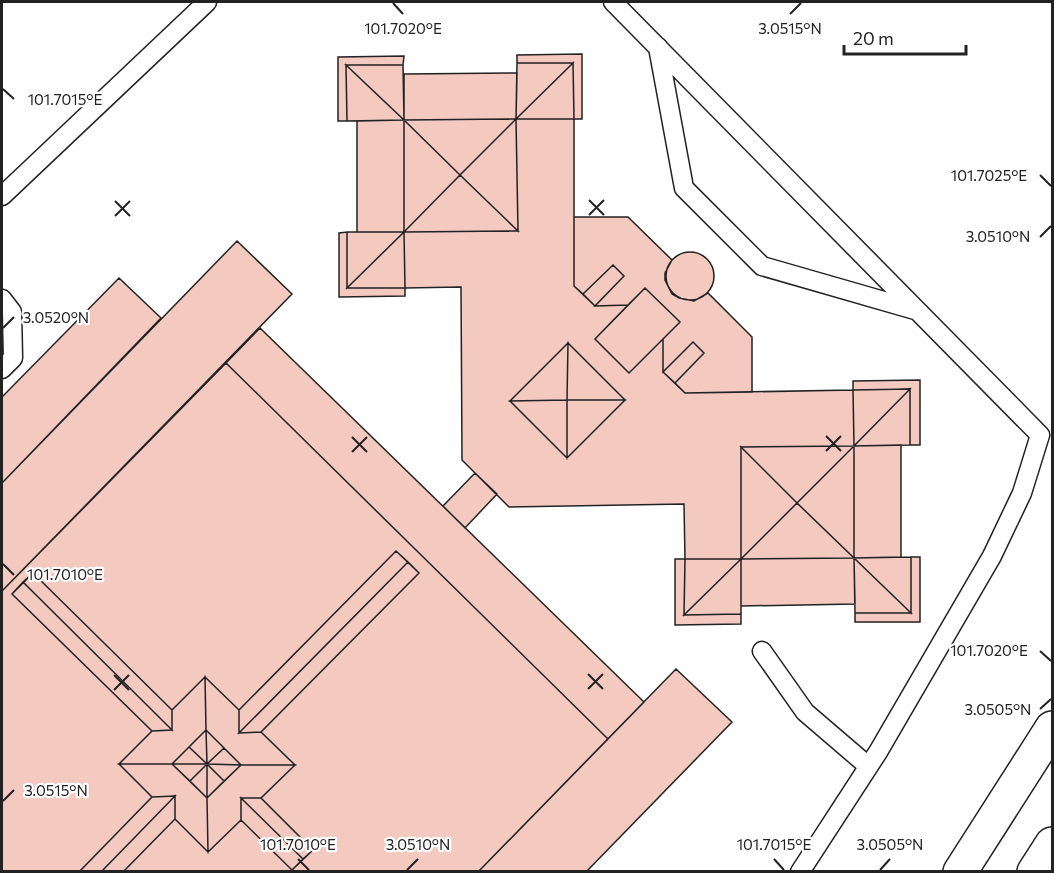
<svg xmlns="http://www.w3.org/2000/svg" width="1054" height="873" viewBox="0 0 1054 873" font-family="Commissioner,sans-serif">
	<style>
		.building { fill: #f3c9c0; stroke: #222; stroke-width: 1.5; fill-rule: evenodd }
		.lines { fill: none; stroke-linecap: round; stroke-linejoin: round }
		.service-casing { stroke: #222; stroke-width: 21 }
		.trunk-casing { stroke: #222; stroke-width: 36 }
		.service { stroke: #fff; stroke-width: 18 }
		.trunk { stroke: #fff; stroke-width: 33 }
		.ticks { fill: none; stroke: #222; stroke-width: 2 }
		.ticks-label { font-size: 15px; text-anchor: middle; fill: #222; stroke: #fff; stroke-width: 4.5; stroke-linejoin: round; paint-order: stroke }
	</style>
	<rect width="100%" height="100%" fill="#fff"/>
	<!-- building -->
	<path class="building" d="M 582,54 L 582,119 L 574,119 L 573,63 L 517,63 L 517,55 Z
		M 404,56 L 403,65 L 346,65 L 347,121 L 338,121 L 338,57 Z
		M 517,63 L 573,63 L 516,119 Z
		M 573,63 L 574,119 L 516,119 Z
		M 346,65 L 404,120 L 347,121 Z
		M 346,65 L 403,65 L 404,120 Z
		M 517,73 L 516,119 L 404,120 L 404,74 Z
		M 516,119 L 574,119 L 574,286 L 595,306 L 628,305 L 595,339 L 629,373 L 663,339 L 663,372 L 685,393 L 853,390 L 854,446 L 741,447 L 741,559 L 685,559 L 684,504 L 509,507 L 462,460 L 461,287 L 405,288 L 404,232 L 518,231 ZM 568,343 L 625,400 L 567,458 L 510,401 Z
		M 516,119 L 460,175 L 404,120 Z
		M 516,119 L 518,231 L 460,175 Z
		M 404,120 L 460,175 L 404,232 Z
		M 404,120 L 404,232 L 357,232 L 357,121 Z
		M 460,175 L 518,231 L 404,232 Z
		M 574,217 L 628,217 L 672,260 L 665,273 L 665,280 L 672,294 L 679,298 L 694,301 L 708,293 L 752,337 L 752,392 L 685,393 L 675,383 L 704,353 L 693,342 L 663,372 L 663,339 L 680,322 L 645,288 L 628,305 L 595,306 L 624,276 L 613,265 L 583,294 L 574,286 Z
		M 347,232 L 404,232 L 347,288 Z
		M 347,232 L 347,288 L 405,288 L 405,296 L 339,297 L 339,233 Z
		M 404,232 L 405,288 L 347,288 Z
		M 237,241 L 292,294 L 2,591 L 2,483 Z
		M666 276a24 24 0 1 1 48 0a24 24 0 1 1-48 0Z
		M 613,265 L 624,276 L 595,306 L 583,294 Z
		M 119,278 L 161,318 L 2,483 L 2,397 Z
		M 645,288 L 680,322 L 629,373 L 595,339 Z
		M 260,328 L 644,702 L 608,739 L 226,363 Z
		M 693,342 L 704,353 L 675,383 L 663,372 Z
		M 568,343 L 567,400 L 510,401 Z
		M 568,343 L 625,400 L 567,400 Z
		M 226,363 L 608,739 L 478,872 L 123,872 L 175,819 L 208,852 L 241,820 L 292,870 L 313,850 L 261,798 L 295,765 L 261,732 L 419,573 L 396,551 L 239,710 L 205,677 L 172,710 L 33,573 L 12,594 L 152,731 L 119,764 L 152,797 L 79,872 L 2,872 L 2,591 Z
		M 920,380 L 920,445 L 910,445 L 910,389 L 853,390 L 853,381 Z
		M 910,389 L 910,445 L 854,446 Z
		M 910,389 L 854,446 L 853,390 Z
		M 567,400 L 567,458 L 510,401 Z
		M 567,400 L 625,400 L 567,458 Z
		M 901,445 L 901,557 L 854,558 L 854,446 Z
		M 854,446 L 854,558 L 797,503 Z
		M 854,446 L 797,503 L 741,447 Z
		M 741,447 L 797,503 L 741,559 Z
		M 475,473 L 497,494 L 465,528 L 443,506 Z
		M 797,503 L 854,558 L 741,559 Z
		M 396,551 L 408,562 L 239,733 L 239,710 Z
		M 911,557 L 911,613 L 854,558 Z
		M 911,557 L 920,557 L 920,622 L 855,622 L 855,613 L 911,613 Z
		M 854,558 L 855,604 L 741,606 L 741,559 Z
		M 854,558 L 911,613 L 855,613 Z
		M 675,559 L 685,559 L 684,615 L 741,614 L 741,624 L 675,625 Z
		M 685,559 L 741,559 L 684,615 Z
		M 741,559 L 741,614 L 684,615 Z
		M 408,562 L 419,573 L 261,732 L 239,733 Z
		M 33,573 L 172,710 L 172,730 L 23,582 Z
		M 23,582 L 172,730 L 152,731 L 12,594 Z
		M 676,669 L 732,722 L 586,872 L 478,872 Z
		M 205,677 L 206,730 L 172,764 L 119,764 L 152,731 L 172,730 L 172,710 Z
		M 205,677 L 239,710 L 239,733 L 261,732 L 295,765 L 241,765 L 206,730 Z
		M 206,730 L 207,764 L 189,747 Z
		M 206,730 L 224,748 L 207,764 Z
		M 189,747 L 207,764 L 172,764 Z
		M 224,748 L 241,765 L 207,764 Z
		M 119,764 L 172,764 L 207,798 L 208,852 L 175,819 L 175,796 L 152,797 Z
		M 172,764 L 207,764 L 190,781 Z
		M 207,764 L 207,798 L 190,781 Z
		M 207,764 L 224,781 L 207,798 Z
		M 207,764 L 241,765 L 224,781 Z
		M 241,765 L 295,765 L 261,798 L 241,798 L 241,820 L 208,852 L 207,798 Z
		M 175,796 L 101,872 L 79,872 L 152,797 Z
		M 175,796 L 175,819 L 123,872 L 101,872 Z
		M 241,798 L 303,859 L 292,870 L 241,820 Z
		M 241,798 L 261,798 L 313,850 L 303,859 Z"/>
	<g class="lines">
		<defs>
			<path id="service" d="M 613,2 L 1040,435 L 1022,493 L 992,556 L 878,752 L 800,872
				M 658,47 L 684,188 L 762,266 L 915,310
				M 2,196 L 207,2
				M 2,299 L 12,312 L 13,358 L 2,369
				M 762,651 L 805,712 L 868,766"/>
			<path id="trunk" d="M 960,872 L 1052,728
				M 1034,872 L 1052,844"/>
		</defs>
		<!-- service casing -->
		<use href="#service" class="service-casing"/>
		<!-- trunk casing -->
		<use href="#trunk" class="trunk-casing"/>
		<!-- service -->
		<use href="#service" class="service"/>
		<!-- trunk -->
		<use href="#trunk" class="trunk"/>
	</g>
	<!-- ticks -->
	<path class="ticks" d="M 393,3 L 403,14M 790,14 L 801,3M 3,89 L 14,99M 1040,175 L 1051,186M 589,200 L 604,215M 115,201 L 130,216M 589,215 L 604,200M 115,216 L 130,201M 1040,237 L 1051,226M 3,328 L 14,317M 826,436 L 841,451M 352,437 L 367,452M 826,451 L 841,436M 352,452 L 367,437M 3,564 L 14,575M 1040,651 L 1051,661M 588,674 L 603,689M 114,675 L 129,690M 588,689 L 603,674M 114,690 L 129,675M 1040,709 L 1051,699M 3,801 L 14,790M 298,859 L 309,870M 774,859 L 784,870M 407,870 L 418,859M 880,870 L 890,859"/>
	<g class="ticks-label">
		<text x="403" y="34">101.7020°E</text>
		<text x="790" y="34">3.0515°N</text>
		<text x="65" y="105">101.7015°E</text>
		<text x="989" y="181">101.7025°E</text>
		<text x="998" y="242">3.0510°N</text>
		<text x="56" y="323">3.0520°N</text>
		<text x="65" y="580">101.7010°E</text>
		<text x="989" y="656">101.7020°E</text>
		<text x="998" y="715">3.0505°N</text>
		<text x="56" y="796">3.0515°N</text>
		<text x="418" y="850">3.0510°N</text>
		<text x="890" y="850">3.0505°N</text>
		<text x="298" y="850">101.7010°E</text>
		<text x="774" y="850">101.7015°E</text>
	</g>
	<!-- border -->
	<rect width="1054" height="873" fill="none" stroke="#222222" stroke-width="6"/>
	<!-- scale -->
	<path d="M844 45v9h122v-9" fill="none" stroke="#222222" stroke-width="3"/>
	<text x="853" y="45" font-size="18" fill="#222222" stroke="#ffffff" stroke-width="4.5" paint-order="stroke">20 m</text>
</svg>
